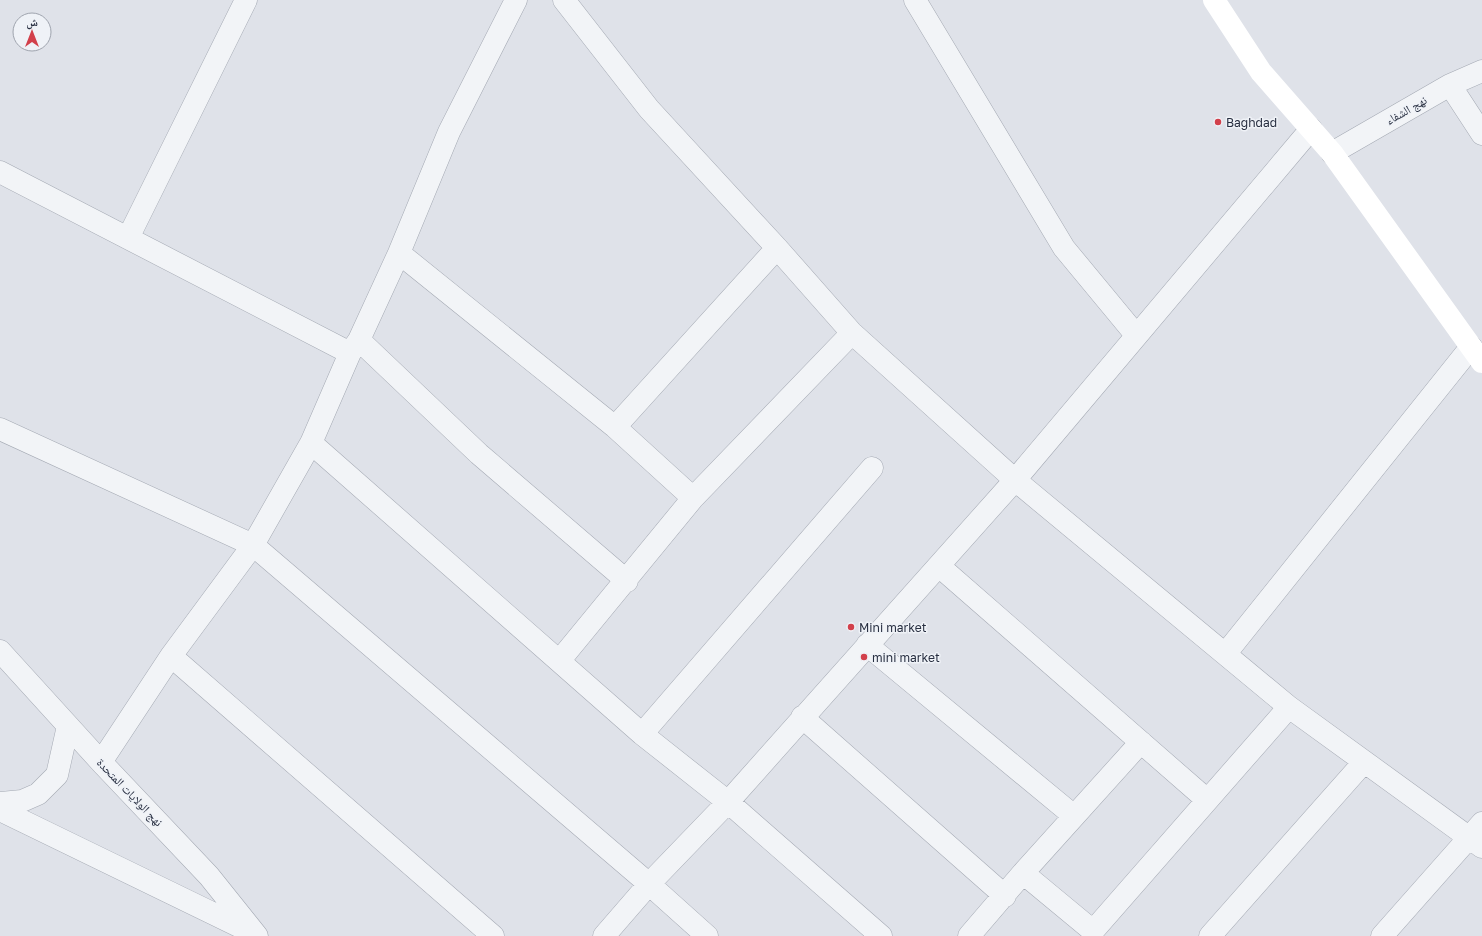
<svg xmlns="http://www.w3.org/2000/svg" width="1482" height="936" viewBox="0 0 1482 936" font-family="'Golos Text','Noto Naskh Arabic',sans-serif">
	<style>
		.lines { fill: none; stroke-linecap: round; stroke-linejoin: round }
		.street-casing { stroke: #a4a9b3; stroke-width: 23 }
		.street { stroke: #f2f4f7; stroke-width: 22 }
		.secondary { stroke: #fff; stroke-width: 22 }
		.poi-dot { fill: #d2404b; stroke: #eff2f7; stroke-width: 1.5 }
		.labels { text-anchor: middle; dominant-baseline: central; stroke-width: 3; stroke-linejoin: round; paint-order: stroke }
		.street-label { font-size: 12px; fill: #282f41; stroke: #eff2f7 }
		.poi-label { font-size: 12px; fill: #282f41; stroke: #eff2f7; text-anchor: start }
	</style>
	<rect width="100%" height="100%" fill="#dfe2e9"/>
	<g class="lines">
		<defs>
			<path id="street" d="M 564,0 L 649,109 L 777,248 L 852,333 L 1015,480 L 1289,707 L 1482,847
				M 915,0 L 1064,248 L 1136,335
				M 1450,85 L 1482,134
				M 1332,153 L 1450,85 L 1482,71
				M 0,172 L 350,353
				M 128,238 L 246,0
				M 399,253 L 615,427 L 693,498
				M 359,340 L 479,454 L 627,581
				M 615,427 L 777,248
				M 0,429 L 253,545 L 649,884 L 707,936
				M 311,443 L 642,734 L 728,802 L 881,936
				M 939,566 L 1206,799
				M 867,645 L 1074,816
				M 0,651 L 101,762 L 209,876 L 257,936
				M 1226,653 L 1471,347
				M 171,656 L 493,936
				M 560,660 L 693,498 L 852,333
				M 802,717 L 1005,896
				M 642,734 L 872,468
				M 101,762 L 171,656 L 253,545 L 311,443 L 350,353 L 359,340 L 399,253 L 449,132 L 516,0
				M 0,803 L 22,801 L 38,794 L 57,775 L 68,726
				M 0,810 L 249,931
				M 1023,873 L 1093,931 L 1289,707
				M 604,936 L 649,884 L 728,802 L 1015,480 L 1311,129
				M 969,936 L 1023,873 L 1141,742
				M 1210,936 L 1364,762
				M 1382,936 L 1482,823"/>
		</defs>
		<!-- street casing -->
		<use href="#street" class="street-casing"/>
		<!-- street -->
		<use href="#street" class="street"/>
		<!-- secondary -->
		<path class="secondary" d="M 1214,0 L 1261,72 L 1332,153 L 1482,362"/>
	</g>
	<!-- markers -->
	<g class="poi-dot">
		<circle cx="1218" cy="122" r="4"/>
		<circle cx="851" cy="627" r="4"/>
		<circle cx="864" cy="657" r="4"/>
	</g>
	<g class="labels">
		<!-- street labels -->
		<g class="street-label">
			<text transform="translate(1406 110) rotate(-30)">نهج الشفاء</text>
			<text transform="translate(130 792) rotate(46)">نهج الولايات المتحدة</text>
		</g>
		<!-- poi labels -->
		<g class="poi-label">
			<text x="1226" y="122">Baghdad</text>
			<text x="859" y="627">Mini market</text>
			<text x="872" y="657">mini market</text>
		</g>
	</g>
	<!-- north arrow -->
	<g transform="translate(32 32)"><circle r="19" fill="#eff2f7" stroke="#9fa4ae"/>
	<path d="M0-3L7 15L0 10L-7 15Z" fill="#d2404b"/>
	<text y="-6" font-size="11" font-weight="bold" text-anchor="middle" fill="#282f41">ش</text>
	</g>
</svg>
